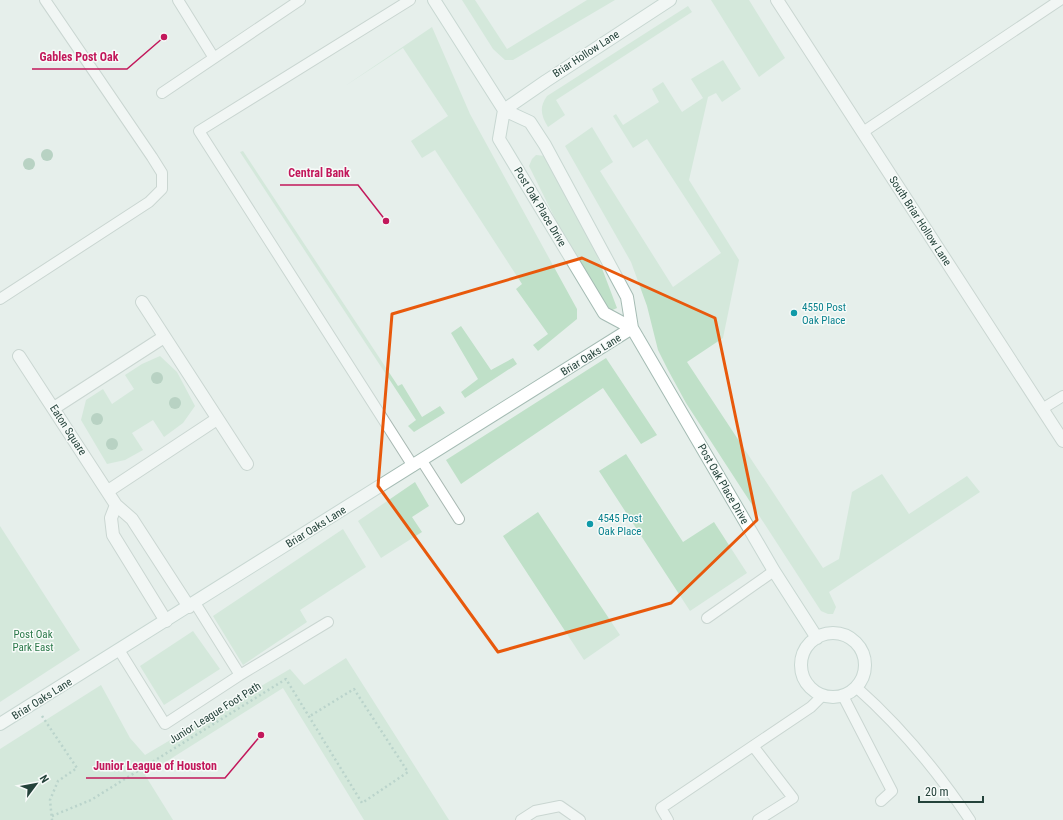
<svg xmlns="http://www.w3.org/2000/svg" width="1063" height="820" viewBox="0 0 1063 820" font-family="'Roboto Condensed',sans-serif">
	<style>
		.green { fill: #bfe0c8 }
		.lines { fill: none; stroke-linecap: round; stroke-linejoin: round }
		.lane-casing { stroke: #a8b8b2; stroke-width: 12 }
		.street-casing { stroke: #a8b8b2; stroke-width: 14 }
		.secondary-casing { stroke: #a4bbb3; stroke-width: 14 }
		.path { stroke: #86b3a5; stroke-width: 2.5; stroke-dasharray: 2 3; stroke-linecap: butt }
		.lane { stroke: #fff; stroke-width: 10 }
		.street { stroke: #fff; stroke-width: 12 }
		.secondary { stroke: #fff; stroke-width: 12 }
		.tree { fill: #80af93 }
		.marked { fill: none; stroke: #e8590c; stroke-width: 3; stroke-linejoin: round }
		.culture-dot { fill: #0f9aa8; stroke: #f7fbf9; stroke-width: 1.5 }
		.labels { text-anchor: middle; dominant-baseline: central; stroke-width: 3; stroke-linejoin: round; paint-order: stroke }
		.street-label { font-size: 11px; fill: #24423a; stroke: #f7fbf9 }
		.culture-label { font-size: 11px; fill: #0d838f; stroke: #f7fbf9; text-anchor: start }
		.park-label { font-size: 11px; fill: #2d7a4b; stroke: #f7fbf9 }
		.leader { fill: none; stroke: #c2185b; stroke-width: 1.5 }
		.callout-dot { fill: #c2185b; stroke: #f7fbf9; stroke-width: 1.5 }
		.callout-label { font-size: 12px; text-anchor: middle; font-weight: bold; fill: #c2185b; stroke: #f7fbf9; stroke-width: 3; stroke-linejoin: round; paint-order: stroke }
	</style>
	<rect width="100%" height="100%" fill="#e6efeb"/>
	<!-- green -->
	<path class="green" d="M 462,0 L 475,0 L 507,49 L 587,0 L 615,0 L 513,60 L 505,60 L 493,49 Z
		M 711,0 L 749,0 L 785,58 L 759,77 Z
		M 688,6 L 692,12 L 556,100 L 565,115 L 548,127 C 541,116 539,107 547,96 Z
		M 432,27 L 470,114 L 577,309 L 577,319 L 538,351 L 533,345 L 548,334 L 516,289 L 522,284 L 435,150 L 422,158 L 411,141 L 448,116 L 403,48 L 345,86 Z
		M 723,60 L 741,89 L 722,102 L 716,93 L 708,97 L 689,180 L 739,260 L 723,338 L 687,362 L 823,568 L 839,559 L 852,492 L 882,474 L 909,514 L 967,476 L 980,492 L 829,592 L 836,607 L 833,614 L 828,614 L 821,611 L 686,403 L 668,370 L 658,350 L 647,306 L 631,262 L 565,146 L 592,127 L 613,162 L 600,171 L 673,287 L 721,253 L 647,139 L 633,148 L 613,116 L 616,114 L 623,125 L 659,102 L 652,89 L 663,82 L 682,112 L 703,98 L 691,79 Z
		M 243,151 L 398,386 L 402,384 L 422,417 L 440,406 L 445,413 L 414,432 L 408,426 L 416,420 L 240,152 Z
		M 536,155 L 546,156 L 592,242 L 617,308 L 608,312 L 591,291 L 529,166 L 532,159 Z
		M 461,326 L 491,370 L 513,358 L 517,364 L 465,398 L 461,392 L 478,379 L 451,333 Z
		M 160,356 L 177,372 L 195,406 L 183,423 L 164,437 L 153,420 L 132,433 L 143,450 L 125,460 L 107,464 L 81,420 L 86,400 L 103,389 L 112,404 L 134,389 L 125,375 L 142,364 Z
		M 606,358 L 657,435 L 641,444 L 603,388 L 461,484 L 446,460 Z
		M 626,454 L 683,542 L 714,522 L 747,573 L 690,611 L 599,471 Z
		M 415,482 L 429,506 L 412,517 L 422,532 L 381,558 L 358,521 Z
		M 538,512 L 620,635 L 584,660 L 503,536 Z
		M 0,526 L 80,650 L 0,702 Z
		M 343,529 L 366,567 L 300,610 L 307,622 L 243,665 L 213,616 Z
		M 193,631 L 220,669 L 164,705 L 140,666 Z
		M 346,658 L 449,820 L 364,820 L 283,688 L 145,775 L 173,820 L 0,820 L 0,749 L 101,685 L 130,738 L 145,755 L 290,669 L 304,685 Z"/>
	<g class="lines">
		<defs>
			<path id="lane" d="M 178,0 L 214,58
				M 410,0 L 199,131 L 413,466
				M 162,93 L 300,0
				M 863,132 L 1060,0
				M 0,299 L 149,202 L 162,189 L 162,173 L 152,157 L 45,0
				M 1042,409 L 1063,396
				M 422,461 L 459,519
				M 707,618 L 774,571
				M 119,650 L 165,724 L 240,675 L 195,603
				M 240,675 L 328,622
				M 856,687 C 899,725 938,772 970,820
				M 843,696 L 892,791 L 881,801
				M 753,746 L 793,798 L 758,820
				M 521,820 L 535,811 L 560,806 L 580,820
				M 668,820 L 661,808 L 811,707 L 822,696"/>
			<path id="street" d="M 777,0 L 1063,441
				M 142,302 L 247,464
				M 19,356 L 116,505 L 132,519 L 189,607
				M 54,408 L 164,337
				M 108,491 L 217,419
				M 116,505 L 111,518 L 113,535 L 166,621"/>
			<path id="secondary" d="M 434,0 L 504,110 L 530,122 L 545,145 L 627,297 L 632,328 L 774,571 L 817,638
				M 504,110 L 499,139 L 604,313 L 632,328
				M 504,110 L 546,81 L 670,0
				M801 665a32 32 0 1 1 64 0a32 32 0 1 1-64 0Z
				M 0,724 L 632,328"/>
		</defs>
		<!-- lane casing -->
		<use href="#lane" class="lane-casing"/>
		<!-- street casing -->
		<use href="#street" class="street-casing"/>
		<!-- secondary casing -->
		<use href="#secondary" class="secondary-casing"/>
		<!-- path -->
		<path class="path" d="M 42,716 L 77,768 L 58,781 L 50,800 L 52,820
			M 52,816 L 91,800 L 286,679 L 362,803 L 408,772 L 354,689 L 310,716"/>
		<!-- lane -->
		<use href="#lane" class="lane"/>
		<!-- street -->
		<use href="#street" class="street"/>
		<!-- secondary -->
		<use href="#secondary" class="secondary"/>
	</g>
	<!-- trees -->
	<g class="tree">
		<circle cx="47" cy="155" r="6"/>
		<circle cx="29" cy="164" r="6"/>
		<circle cx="157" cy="378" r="6"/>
		<circle cx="175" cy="403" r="6"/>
		<circle cx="97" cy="419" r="6"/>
		<circle cx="112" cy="444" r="6"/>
	</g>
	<!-- marked area -->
	<path d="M0 0H1063V820H0ZM 582,258 L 715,318 L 757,520 L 671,603 L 498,652 L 378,486 L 392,314 Z" fill="#e6efeb" fill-opacity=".55" fill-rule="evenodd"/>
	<path class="marked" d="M 582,258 L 715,318 L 757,520 L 671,603 L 498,652 L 378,486 L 392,314 Z"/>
	<!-- markers -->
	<g class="culture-dot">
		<circle cx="794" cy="313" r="4"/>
		<circle cx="590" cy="524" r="4"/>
	</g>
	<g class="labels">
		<!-- street labels -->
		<g class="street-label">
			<text transform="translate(586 54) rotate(-33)">Briar Hollow Lane</text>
			<text transform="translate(540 207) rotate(59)">Post Oak Place Drive</text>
			<text transform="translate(920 221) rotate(57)">South Briar Hollow Lane</text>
			<text transform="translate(591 355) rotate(-32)">Briar Oaks Lane</text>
			<text transform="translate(68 430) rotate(57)">Eaton Square</text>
			<text transform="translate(723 484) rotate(60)">Post Oak Place Drive</text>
			<text transform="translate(316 527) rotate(-32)">Briar Oaks Lane</text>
			<text transform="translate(42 699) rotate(-32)">Briar Oaks Lane</text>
			<text transform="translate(215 713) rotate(-32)">Junior League Foot Path</text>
		</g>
		<!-- culture labels -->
		<g class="culture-label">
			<text x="802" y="307">4550 Post<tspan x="802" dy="13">Oak Place</tspan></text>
			<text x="598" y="518">4545 Post<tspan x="598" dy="13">Oak Place</tspan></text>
		</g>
		<!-- park labels -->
		<g class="park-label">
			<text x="33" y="634">Post Oak<tspan x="33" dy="13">Park East</tspan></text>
		</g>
	</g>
	<!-- callouts -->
	<path class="leader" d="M164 37L127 69H32M386 221L358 185H280M261 735L225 778H86"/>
	<g class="callout-dot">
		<circle cx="164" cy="37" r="4"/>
		<circle cx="386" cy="221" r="4"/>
		<circle cx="261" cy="735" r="4"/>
	</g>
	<g class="callout-label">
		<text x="79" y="61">Gables Post Oak</text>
		<text x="319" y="177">Central Bank</text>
		<text x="155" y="770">Junior League of Houston</text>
	</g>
	<!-- north arrow -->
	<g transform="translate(36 784) rotate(58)" stroke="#f7fbf9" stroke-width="3" paint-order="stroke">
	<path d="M0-3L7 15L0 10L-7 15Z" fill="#24423a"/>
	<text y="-6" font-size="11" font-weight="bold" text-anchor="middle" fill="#24423a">N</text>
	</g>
	<!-- scale -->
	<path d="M919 796v6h64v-6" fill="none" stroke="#24423a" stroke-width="2"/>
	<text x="925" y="796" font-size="12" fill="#24423a" stroke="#f7fbf9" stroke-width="3" paint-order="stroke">20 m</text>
</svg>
